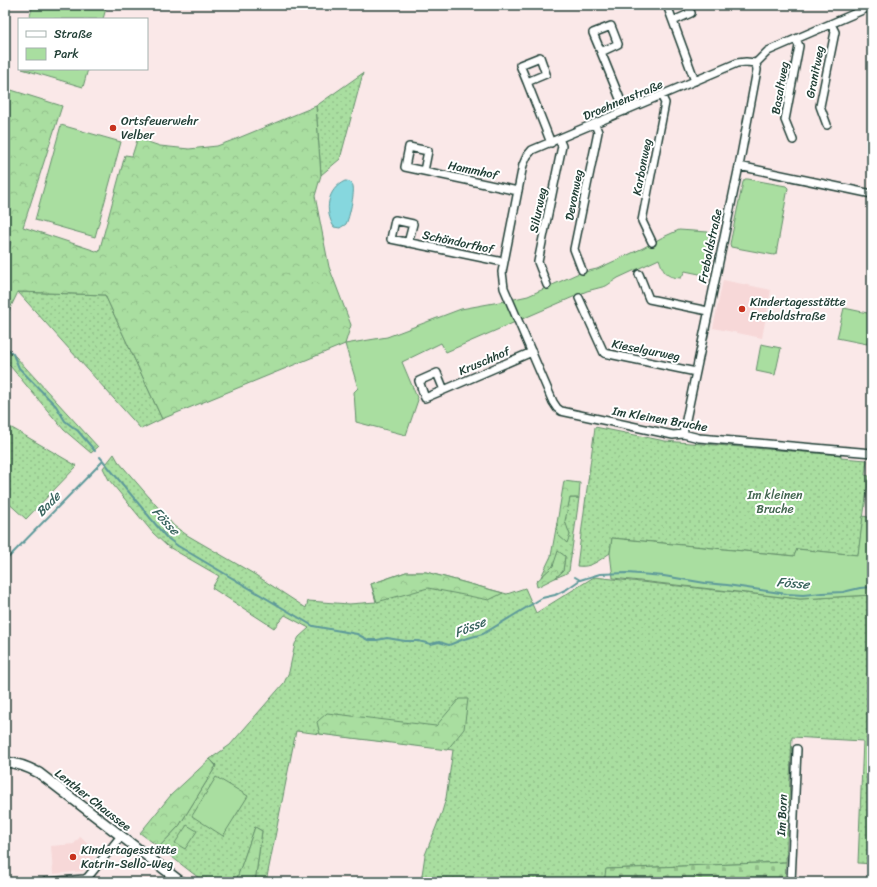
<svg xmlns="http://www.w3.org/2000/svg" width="877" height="887" viewBox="0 0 877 887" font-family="Sriracha,sans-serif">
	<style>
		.built { fill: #f7d8d8 }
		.grass { fill: url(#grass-dots); stroke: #648e6a }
		.forest { fill: url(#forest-crowns); stroke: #648e6a }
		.cemetery { fill: url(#cemetery-stones); stroke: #648e6a }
		.park { fill: #a9dea0; stroke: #648e6a }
		.water { fill: #86d7de; stroke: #5d999a }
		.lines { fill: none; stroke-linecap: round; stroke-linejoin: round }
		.stream { stroke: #5d999a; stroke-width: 2 }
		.minor-casing { stroke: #1f3d34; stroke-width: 10 }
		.tertiary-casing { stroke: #1f3d34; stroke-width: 12 }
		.minor { stroke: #fff; stroke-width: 7 }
		.tertiary { stroke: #fff; stroke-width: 9 }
		.poi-dot { fill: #c8321e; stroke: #fff; stroke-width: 1.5 }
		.labels { text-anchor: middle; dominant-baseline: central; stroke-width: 4; stroke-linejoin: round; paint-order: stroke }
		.street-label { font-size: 12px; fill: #1f3d34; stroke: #fff }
		.poi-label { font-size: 12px; fill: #1f3d34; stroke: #fff; text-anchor: start }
		.park-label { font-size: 12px; fill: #42654f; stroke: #fff }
		.water-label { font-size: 13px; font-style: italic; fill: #39645e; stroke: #fff }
	</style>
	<defs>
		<pattern id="grass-dots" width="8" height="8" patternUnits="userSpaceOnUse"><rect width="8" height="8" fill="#a9dea0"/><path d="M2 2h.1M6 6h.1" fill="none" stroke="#91bf8a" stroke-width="1.8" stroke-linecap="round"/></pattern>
		<pattern id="forest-crowns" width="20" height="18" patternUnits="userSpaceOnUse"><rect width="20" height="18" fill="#a9dea0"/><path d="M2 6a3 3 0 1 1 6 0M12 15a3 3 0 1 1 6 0" fill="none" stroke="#91bf8a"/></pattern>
		<pattern id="cemetery-stones" width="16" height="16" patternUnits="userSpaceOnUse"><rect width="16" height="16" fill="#a9dea0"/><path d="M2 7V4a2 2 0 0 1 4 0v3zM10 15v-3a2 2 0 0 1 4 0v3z" fill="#91bf8a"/></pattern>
	</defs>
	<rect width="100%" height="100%" fill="#fae8e8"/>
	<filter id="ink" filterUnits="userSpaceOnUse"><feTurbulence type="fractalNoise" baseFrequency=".025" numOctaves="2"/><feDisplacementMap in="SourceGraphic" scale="8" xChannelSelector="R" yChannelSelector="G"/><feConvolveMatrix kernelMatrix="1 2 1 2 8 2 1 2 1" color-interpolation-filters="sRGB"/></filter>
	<g filter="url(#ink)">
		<!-- built -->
		<path class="built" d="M 723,280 L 771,290 L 762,338 L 713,328 Z
			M 80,837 L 98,851 L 83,871 L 53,874 L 51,846 L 74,844 Z"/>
		<!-- grass -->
		<path class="grass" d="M 363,73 L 340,159 L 321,175 L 316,106 Z
			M 18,292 L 105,295 L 162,419 L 141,429 Z
			M 5,345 L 98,447 L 91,453 L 64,430 L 5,360 Z
			M 5,424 L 77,466 L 26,519 L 5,500 Z
			M 595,427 L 665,441 L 841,455 L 841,458 L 867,460 L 865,475 L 869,476 L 858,555 L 797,549 L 795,556 L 612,538 L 610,553 C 598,561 591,568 577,566 Z
			M 114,454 L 118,461 L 174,526 L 187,535 L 254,574 L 306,608 L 308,601 L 349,604 L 376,602 L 371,584 L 406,572 L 426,572 L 507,594 L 525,588 L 536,613 L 594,577 L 800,599 L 872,595 L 872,864 L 858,863 L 863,741 L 792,737 L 786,862 L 607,869 L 604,882 L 421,882 L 425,855 L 442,812 L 446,798 L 453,750 L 296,731 L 266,882 L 255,882 L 262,831 L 255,827 L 236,881 L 237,882 L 204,882 L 159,847 L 179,826 L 213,771 L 216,765 L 210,759 L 230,745 L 284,683 L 289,672 L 295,644 L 299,637 L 309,628 L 285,615 L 274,628 L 212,588 L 219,576 L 167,546 L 153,533 L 109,480 L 103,468 Z
			M 570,498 L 579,498 L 569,571 L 565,574 L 555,578 L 563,571 L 565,556 L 541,577 L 551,556 L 557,523 L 558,535 L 570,535 L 564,521 Z"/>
		<!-- forest -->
		<path class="forest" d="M 5,88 L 62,106 L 23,227 L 99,252 L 125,155 L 132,156 L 139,134 L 145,141 L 160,146 L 189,149 L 217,146 L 236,139 L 316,106 L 321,175 L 315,196 L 329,267 L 351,325 L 345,344 L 162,419 L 105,295 L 18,292 L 5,319 L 5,265 L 11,241 L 5,239 Z
			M 564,481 L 580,483 L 579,498 L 570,498 L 565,521 L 570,535 L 567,543 L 558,535 L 557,523 Z
			M 558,551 L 565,556 L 563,571 L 555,578 L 537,587 L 536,582 L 553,566 Z
			M 406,572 L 426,572 L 503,593 L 489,600 L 428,588 L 377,602 L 371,584 Z
			M 459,699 L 468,699 L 464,729 L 447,750 L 320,734 L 317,722 L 327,713 L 436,726 Z
			M 210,759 L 216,766 L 213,771 L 179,826 L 159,847 L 140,833 L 171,795 Z
			M 255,827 L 262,831 L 255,882 L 237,882 L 236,881 Z"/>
		<!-- cemetery -->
		<path class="cemetery" d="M 786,862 L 785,882 L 604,882 L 606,869 Z"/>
		<!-- park -->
		<path class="park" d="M 33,5 L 107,5 L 103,19 L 29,19 Z
			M 22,69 L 88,69 L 83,87 Z
			M 61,125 L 121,142 L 95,237 L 35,220 Z
			M 745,179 L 748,179 L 786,186 L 788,188 L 776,254 L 774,255 L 731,247 L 730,244 L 743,182 Z
			M 679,230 L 708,232 L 710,251 L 704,275 L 685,271 L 681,278 C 665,277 664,273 659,259 L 618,278 L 606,286 L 587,291 L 446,352 L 441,343 L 402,362 L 418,400 L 406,435 L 356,422 L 354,392 L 358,388 L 345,344 L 387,337 L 461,309 L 505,301 L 528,296 L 579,273 L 597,269 L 643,248 L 661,238 Z
			M 844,308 L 872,314 L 872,322 L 867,344 L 837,338 Z
			M 761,344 L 781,348 L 775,375 L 756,371 Z
			M 863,516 L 872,518 L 872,595 L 800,599 L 613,578 L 610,553 L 612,538 L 794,556 L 797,549 L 858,555 Z
			M 216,777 L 248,796 L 223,836 L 192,816 Z
			M 187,825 L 197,831 L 185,849 L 175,843 Z"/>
		<!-- water -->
		<path class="water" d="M 345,181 C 348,181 352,182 353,186 C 355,192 349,219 346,224 C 345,225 341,227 340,228 L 334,227 C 324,211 327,189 345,181 Z"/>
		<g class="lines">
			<!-- stream -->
			<path class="stream" d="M 5,346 L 13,354 L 19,368 L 56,406 L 65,421 L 78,431 L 95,451
				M 100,457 L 166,537 L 178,546 L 313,626 L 357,634 L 368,640 L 377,640 L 387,638 L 405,641 L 418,641 L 431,644 L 439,642 L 449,645 L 464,639 L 483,634 L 542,598 L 555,595 L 567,589 L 580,580 L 600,574 L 627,573 L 664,576 L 705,583 L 727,585 L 787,594 L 803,595 L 822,593 L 843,592 L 860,588 L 872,587
				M 5,561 L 103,461
				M 575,577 L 580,580"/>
			<defs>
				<path id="minor" d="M 667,5 L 695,81
					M 673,21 L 691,13 L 687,5
					M 601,52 L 593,33 L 611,26 L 618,44 L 601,52 L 625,111
					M 756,63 L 746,62 L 737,63 L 532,150 L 527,156 L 523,165 L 502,272 L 504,288 L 553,402 L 557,408 L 561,411 L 673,435 L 683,434 L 699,438 L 872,453
					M 756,63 L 768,51 L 872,6
					M 527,82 L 520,65 L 540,57 L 546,74 L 527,82 L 551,143
					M 827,125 L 820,106 L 835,32 L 831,24
					M 793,140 L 785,120 L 799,46 L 796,39
					M 739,166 L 872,194
					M 424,171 L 405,167 L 409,147 L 428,151 L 424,171 L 518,191
					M 652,242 L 642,221 L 665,103 L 661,95
					M 408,243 L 413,224 L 395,220 L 391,239 L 503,262
					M 582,270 L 574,249 L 598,132 L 595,124
					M 639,274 L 649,299 L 708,311
					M 547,285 L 538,262 L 562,146 L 559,139
					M 579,298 L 604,353 L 696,372
					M 444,390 L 425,398 L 419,381 L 437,373 L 444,390 L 532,352
					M 683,434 L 739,166 L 757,70 L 756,63
					M 45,882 L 85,879 L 88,877 L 121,836
					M 791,882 L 797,749"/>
				<path id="tertiary" d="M 5,762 C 18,763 28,767 39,773 L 181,882"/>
			</defs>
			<!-- minor casing -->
			<use href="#minor" class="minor-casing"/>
			<!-- tertiary casing -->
			<use href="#tertiary" class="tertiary-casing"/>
			<!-- minor -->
			<use href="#minor" class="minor"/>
			<!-- tertiary -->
			<use href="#tertiary" class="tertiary"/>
		</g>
	</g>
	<!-- markers -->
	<g class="poi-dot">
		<circle cx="113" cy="128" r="4"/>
		<circle cx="742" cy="309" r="4"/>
		<circle cx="73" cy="857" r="4"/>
	</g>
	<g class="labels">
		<!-- street labels -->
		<g class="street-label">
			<text transform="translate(815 72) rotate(-79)">Granitweg</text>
			<text transform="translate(780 88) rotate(-80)">Basaltweg</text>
			<text transform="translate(623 100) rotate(-23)">Droehnenstraße</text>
			<text transform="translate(642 167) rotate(-79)">Karbonweg</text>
			<text transform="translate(473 170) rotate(12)">Hammhof</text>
			<text transform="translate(574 195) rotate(-79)">Devonweg</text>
			<text transform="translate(538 210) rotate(-78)">Silurweg</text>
			<text transform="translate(458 242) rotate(12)">Schöndorfhof</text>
			<text transform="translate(710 246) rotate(-78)">Freboldstraße</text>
			<text transform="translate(646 350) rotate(11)">Kieselgurweg</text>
			<text transform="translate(484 361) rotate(-23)">Kruschhof</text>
			<text transform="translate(660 419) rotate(10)">Im Kleinen Bruche</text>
			<text transform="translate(93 800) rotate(38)">Lenther Chaussee</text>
			<text transform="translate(782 815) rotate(-87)">Im Born</text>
		</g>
		<!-- poi labels -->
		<g class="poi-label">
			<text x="121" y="121">Ortsfeuerwehr<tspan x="121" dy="14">Velber</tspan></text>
			<text x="750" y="302">Kindertagesstätte<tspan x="750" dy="14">Freboldstraße</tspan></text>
			<text x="81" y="850">Kindertagesstätte<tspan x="81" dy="14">Katrin-Sello-Weg</tspan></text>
		</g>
		<!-- park labels -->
		<g class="park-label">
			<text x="775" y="495">Im kleinen<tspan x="775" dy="14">Bruche</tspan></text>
		</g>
		<!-- water labels -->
		<g class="water-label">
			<text transform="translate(48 504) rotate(-46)">Bade</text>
			<text transform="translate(166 521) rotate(47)">Fösse</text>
			<text transform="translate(793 583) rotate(4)">Fösse</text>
			<text transform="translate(470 627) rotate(-22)">Fösse</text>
		</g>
	</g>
	<!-- margin -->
	<rect width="877" height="887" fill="none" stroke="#fff" stroke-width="20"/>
	<rect x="10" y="10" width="857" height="867" fill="none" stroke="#1f3d34" stroke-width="1.5" filter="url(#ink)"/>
	<!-- legend -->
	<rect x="18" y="18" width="130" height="52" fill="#ffffff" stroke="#a5b1ae"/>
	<rect x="26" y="31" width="20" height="6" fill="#ffffff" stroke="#a5b1ae"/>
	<text x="54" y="38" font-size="12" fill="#1f3d34">Straße</text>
	<rect x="26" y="48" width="20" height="12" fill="#a9dea0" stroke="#a5b1ae"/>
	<text x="54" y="58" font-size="12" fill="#1f3d34">Park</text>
</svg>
